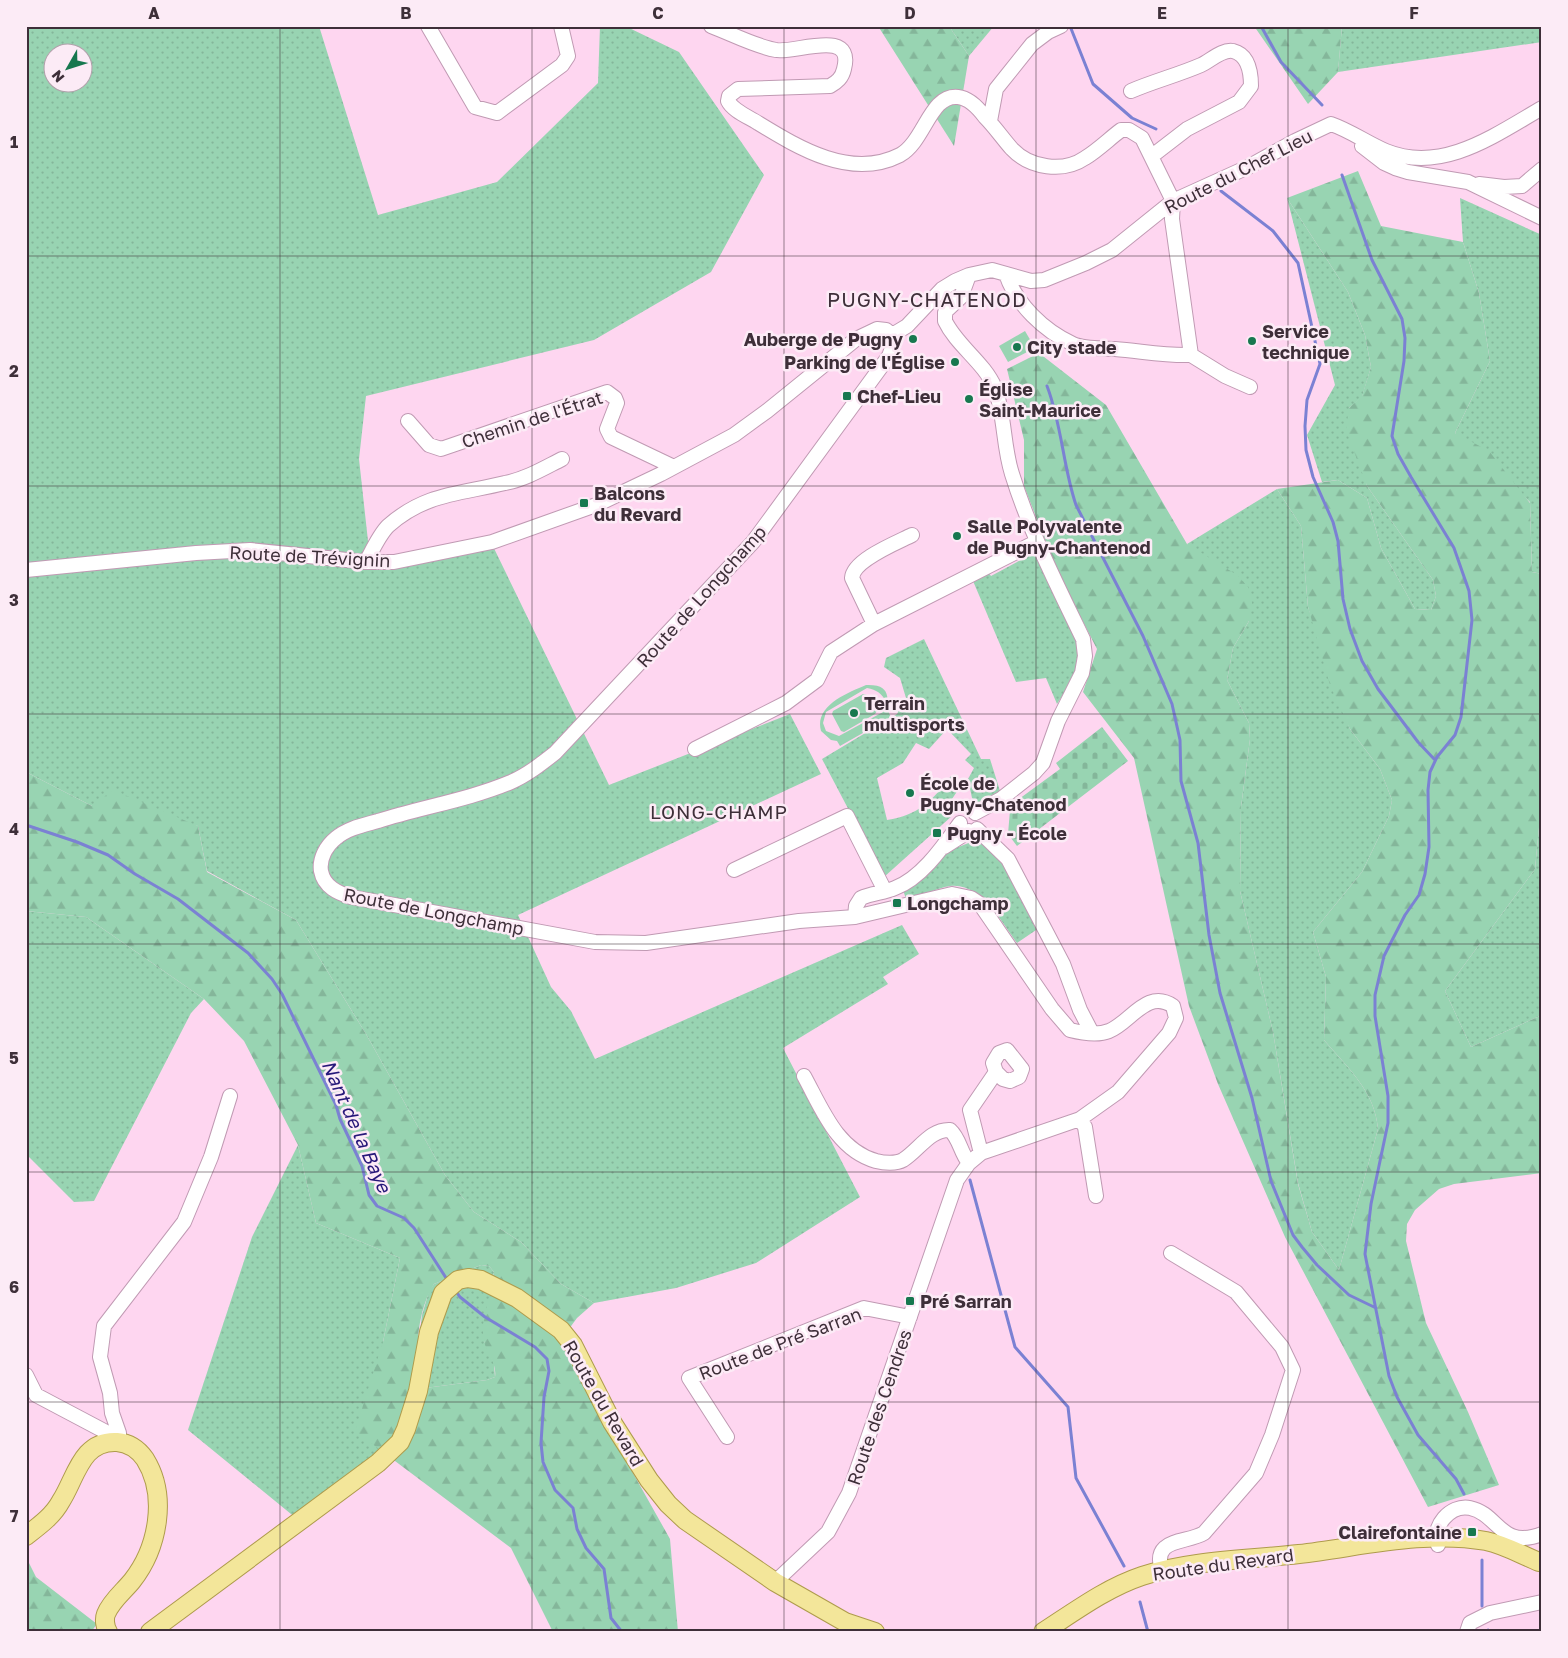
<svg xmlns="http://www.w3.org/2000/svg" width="1568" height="1658" viewBox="0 0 1568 1658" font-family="'Golos Text',sans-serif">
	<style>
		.green { fill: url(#green-dots); fill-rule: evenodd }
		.forest { fill: url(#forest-firs); fill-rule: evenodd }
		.cemetery { fill: url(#cemetery-stones) }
		.pitch { fill: #98d4b2; fill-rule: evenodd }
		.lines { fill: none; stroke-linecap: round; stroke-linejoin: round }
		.stream { stroke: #7b81d3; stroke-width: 3 }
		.minor-casing { stroke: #c09ab3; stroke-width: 16 }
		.major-casing { stroke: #ae9b4c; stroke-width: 20 }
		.minor { stroke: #fff; stroke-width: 14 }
		.major { stroke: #f3e69a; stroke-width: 18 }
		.grid { fill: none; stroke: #3e2f39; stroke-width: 1; stroke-opacity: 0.55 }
		.poi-dot { fill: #17784f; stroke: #fcebf6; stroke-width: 2 }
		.labels { text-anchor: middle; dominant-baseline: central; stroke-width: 5; stroke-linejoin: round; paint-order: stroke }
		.street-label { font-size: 18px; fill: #3e2f39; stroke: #fcebf6 }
		.poi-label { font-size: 18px; font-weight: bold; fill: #3e2f39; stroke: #fcebf6; text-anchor: start }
		.neighbourhood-label { font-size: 19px; letter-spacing: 1px; fill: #3e2f39; stroke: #fcebf6 }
		.water-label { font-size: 19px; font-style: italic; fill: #261779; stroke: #fcebf6 }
		.quarter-label { font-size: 20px; letter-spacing: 1px; fill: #3e2f39; stroke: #fcebf6 }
		.neatline { fill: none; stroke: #3e2f39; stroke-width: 2 }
		.grid-label { font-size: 16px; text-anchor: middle; font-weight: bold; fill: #3e2f39 }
	</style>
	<defs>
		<pattern id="green-dots" width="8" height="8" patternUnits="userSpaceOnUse" patternTransform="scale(1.25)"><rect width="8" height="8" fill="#98d4b2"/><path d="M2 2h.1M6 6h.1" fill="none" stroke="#84b69a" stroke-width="1.8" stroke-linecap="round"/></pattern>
		<pattern id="forest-firs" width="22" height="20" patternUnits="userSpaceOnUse" patternTransform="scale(1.25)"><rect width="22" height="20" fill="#98d4b2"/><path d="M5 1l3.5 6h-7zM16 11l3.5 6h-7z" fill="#84b69a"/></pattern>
		<pattern id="cemetery-stones" width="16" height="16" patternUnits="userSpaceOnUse" patternTransform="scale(1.25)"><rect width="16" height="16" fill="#98d4b2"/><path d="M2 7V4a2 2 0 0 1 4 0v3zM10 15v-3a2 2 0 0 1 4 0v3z" fill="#84b69a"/></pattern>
	</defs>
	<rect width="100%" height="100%" fill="#fed6f0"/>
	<!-- green -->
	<path class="green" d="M 26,26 L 319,26 L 378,215 L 497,182 L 598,83 L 600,26 L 625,26 L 679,52 L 764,175 L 711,272 L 594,340 L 366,396 L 359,459 L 368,541 L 382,558 L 435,549 L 488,536 L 609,785 L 790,714 L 821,774 L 518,915 L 551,987 L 571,1011 L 595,1059 L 902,925 L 919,954 L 883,977 L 888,984 L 783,1048 L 860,1197 L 756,1263 L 676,1288 L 594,1303 L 561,1284 L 521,1242 L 474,1212 L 445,1175 L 366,1034 L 296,920 L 207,871 L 198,826 L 92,806 L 26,772 ZM 52,52 L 82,52 L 82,82 L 52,82 Z
		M 949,26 L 994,26 L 969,56 Z
		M 1342,26 L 1542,26 L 1542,42 L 1338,72 Z
		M 1287,198 L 1348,292 L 1365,335 L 1371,367 L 1362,397 L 1349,408 L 1367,486 L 1433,580 L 1436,596 L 1431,610 L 1415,609 L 1381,548 L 1367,498 L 1338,480 L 1322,482 L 1307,435 L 1335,385 Z
		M 1460,198 L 1542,235 L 1542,574 L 1532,572 L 1530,502 L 1455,433 L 1490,361 L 1479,293 L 1463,242 Z
		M 1277,489 L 1301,526 L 1308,607 L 1350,729 L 1380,769 L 1392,800 L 1389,816 L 1362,872 L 1313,932 L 1326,977 L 1324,1040 C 1347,1067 1375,1091 1378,1129 L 1339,1270 L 1312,1232 L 1298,1183 L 1273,1032 L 1240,891 L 1241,807 L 1250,739 L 1249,723 L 1227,680 L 1233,648 L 1249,621 L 1187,544 Z
		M 1030,548 L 1035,553 L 1078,640 L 1076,675 L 1057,704 L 1046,678 L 1016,682 L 973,581 L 988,572 L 991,576 L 1028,556 L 1025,551 Z
		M 924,639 L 981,759 L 990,759 L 1000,791 L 987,806 L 978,805 L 972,798 L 968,779 L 974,768 L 965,760 L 971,754 L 947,729 L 929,749 L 916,743 L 903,763 L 877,778 L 887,820 C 919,815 932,801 951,776 L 957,785 L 958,790 L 952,799 L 954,805 L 952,816 L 884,877 L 822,759 L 897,714 L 906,698 L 900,678 L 884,667 L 886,658 Z
		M 1542,796 L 1542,1015 L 1471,1047 L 1445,991 L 1535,869 Z
		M 981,838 L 1005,860 L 1039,928 L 1017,943 C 1002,923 981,882 950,886 C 936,888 920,897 907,902 L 903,890 L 946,852 Z
		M 26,911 L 86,917 L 204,999 L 191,1013 L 94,1201 L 74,1202 L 26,1154 Z
		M 298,1145 L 316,1223 L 400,1258 L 383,1342 L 391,1458 L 302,1523 L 188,1430 L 252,1237 Z
		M 481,1265 L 489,1266 L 494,1272 L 484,1341 L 494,1363 L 495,1377 L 487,1380 L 425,1388 L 418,1348 L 422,1315 L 429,1291 L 434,1284 Z"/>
	<!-- forest -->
	<path class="forest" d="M 878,26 L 949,26 L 969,56 L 954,146 Z
		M 1254,26 L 1342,26 L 1338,72 L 1308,104 Z
		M 1358,171 L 1381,226 L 1463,242 L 1479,293 L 1490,361 L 1455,433 L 1489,451 L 1530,503 L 1532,572 L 1542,574 L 1542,796 L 1535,869 L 1445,991 L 1471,1047 L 1542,1015 L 1542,1173 L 1454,1184 L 1439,1189 L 1415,1210 L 1407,1224 L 1406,1241 L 1426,1323 L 1468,1412 L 1499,1485 L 1428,1507 L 1285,1237 L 1218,1084 L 1189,1006 L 1134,758 L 1083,692 L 1097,649 L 1057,571 L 1024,486 L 1024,440 L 1007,369 L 1039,353 L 1106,405 L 1187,544 L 1237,575 L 1248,587 L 1252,603 L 1249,621 L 1233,648 L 1227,680 L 1249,723 L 1250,739 L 1241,807 L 1240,891 L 1273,1032 L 1298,1184 L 1312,1232 L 1339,1270 L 1378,1129 C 1375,1091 1347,1067 1324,1040 L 1326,977 L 1313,932 L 1362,872 L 1389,816 L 1392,800 L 1380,769 L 1350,729 L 1330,685 L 1308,607 L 1301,526 L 1277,489 L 1338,480 L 1367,498 L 1381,548 L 1415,609 L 1431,610 L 1436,596 L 1433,580 L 1367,486 L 1346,430 L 1349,408 L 1362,396 L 1371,367 L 1365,335 L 1348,292 L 1287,198 Z
		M 26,772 L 92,806 L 113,790 L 198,826 L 207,872 L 296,920 L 366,1034 L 445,1175 L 474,1212 L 521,1242 L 561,1284 L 594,1303 L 577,1318 L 566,1333 L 583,1384 L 670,1539 L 678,1632 L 553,1632 L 511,1548 L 355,1431 L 383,1342 L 400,1258 L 316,1223 L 298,1145 L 244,1041 L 204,999 L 86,917 L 26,911 ZM 481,1265 L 489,1266 L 494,1272 C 494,1294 479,1317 484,1341 C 487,1355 497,1362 495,1377 L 487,1380 L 425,1388 C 423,1375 419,1362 418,1349 C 417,1329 423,1301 434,1284 Z
		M 26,1557 L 36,1577 L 97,1624 L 91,1632 L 28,1632 Z"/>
	<!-- cemetery -->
	<path class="cemetery" d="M 1102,727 L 1128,761 L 1017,846 L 1008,834 L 1010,810 L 1019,799 L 1060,769 L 1056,763 Z"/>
	<!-- pitch -->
	<path class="pitch" d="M 1025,331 L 1035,348 L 1008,362 L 999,346 Z
		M 866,685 C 897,684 883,704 891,717 L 840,746 L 837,741 L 831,740 L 821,731 C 814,706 847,693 866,685 ZM 867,688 C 877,690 881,693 886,701 L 883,712 L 839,736 L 826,731 L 823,723 L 826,712 Z
		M 863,694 L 867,695 L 877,711 L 875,714 L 844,732 L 841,731 L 832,714 L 833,711 Z"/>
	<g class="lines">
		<!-- stream -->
		<path class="stream" d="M 1070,26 L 1093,84 L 1132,118 L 1156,129
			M 1261,26 L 1281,62 L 1322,105
			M 1342,175 L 1372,260 L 1402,319 L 1405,338 L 1404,361 L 1392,436 L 1398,454 L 1411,477 L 1454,548 L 1469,591 L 1472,620 L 1461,717 L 1455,735 L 1437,757 L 1430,772 L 1428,790 L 1429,847 L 1425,874 L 1419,895 L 1405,915 L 1384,956 L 1375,995 L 1375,1016 L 1388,1096 L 1388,1123 L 1371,1204 L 1365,1254 L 1389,1376 L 1397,1397 L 1418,1435 L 1456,1479 L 1464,1494
			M 1221,191 L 1273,231 L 1298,263 L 1320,364 L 1307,400 L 1305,426 L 1306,450 L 1313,477 L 1333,522 L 1338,541 L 1343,599 L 1350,629 L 1362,661 L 1378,689 L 1418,742 L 1435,760
			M 1047,386 C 1062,425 1063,467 1076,505 L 1143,636 L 1172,704 L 1180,740 L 1181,781 L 1198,843 L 1209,935 L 1220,993 L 1252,1098 L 1271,1181 L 1293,1235 L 1302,1247 L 1317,1265 L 1349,1295 L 1376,1308
			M 26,825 L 77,842 L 108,855 L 135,874 L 178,899 L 248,953 L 272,979 L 282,994 L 336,1105 L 340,1119 L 362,1166 L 369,1195 L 377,1206 L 404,1218 L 414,1228 L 448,1281
			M 970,1180 L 1015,1347 L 1068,1407 L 1076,1478 L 1124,1566
			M 455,1290 L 460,1297 L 485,1317 L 535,1347 L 547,1359 L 549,1371 L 544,1397 L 541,1443 L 543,1462 L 555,1490 L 573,1508 L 577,1529 L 586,1548 L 604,1569 L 611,1618 L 622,1632
			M 1482,1560 L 1482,1606
			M 1140,1602 L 1148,1632
			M 1488,1630 L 1489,1632"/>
		<defs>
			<path id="minor" d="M 428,26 L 475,107 L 497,113 L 562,65 L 568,56 L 561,26
				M 711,26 C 732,34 754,46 776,50 C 794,54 855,27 844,69 C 842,78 837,82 830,86 L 738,89 L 729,96 L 728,101 C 733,111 749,117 758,123 C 799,148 851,180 900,155 C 925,141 930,94 958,97 C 969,98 979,109 985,117 C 995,127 1003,139 1012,149 C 1030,168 1063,173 1085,158 C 1098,150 1109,139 1121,130 L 1129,130 L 1142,138 L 1173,201 L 1172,219 L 1191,355 C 1165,356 1141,351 1115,349 C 1103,348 1084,349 1073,344 C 1044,331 1016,304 1006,274
				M 1131,91 C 1154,81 1178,75 1201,65 C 1210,61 1222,49 1233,51 C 1249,55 1251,73 1251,86 L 1239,102 L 1187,129 L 1152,156
				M 990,121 L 996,89 L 1032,44 L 1048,32 L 1061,26
				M 1362,146 L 1384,163 L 1395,168 L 1408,172 L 1468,182 L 1542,218
				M 1479,184 L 1504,187 L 1522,186 L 1542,169
				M 969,275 L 961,297 L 945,312 L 945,321 C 957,346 984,362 995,388 C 1005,416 1003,446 1012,474 C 1030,532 1057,585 1083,639 L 1085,656 L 1082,673 L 1058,721 L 1043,763 L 1034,773 L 1001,799 L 975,813
				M 892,335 L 907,326 L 942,289 L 955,281 L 969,275 L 992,270 L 1031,281 L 1044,280 L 1086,263 L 1112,250 L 1173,201 L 1248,167 L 1295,141 L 1331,124 C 1351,131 1367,143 1386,151 C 1442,174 1495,135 1542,108
				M 1191,355 L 1225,376 L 1250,387
				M 408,421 L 429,445 L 441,449 L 607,392 L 615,398 L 617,403 L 607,429 L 611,437 L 674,467
				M 366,562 C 372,551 379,535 388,526 C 425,493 460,494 505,483 C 526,479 544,468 562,459
				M 26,570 L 196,553 L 250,550 L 366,562 L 394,562 L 492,542 L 596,505 L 661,474 L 734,435 L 767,411 L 856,339 L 877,329 L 886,330 L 892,335
				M 874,624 L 852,578 C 853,560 896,543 912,535
				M 695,749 L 786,703 L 817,680 L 831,652 L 874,624 L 1036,542
				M 977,829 L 1008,859 L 1063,964 L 1080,1010 L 1092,1033
				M 944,847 L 969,831
				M 734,870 L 847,816 L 885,891
				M 855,917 L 856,906 L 861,898 C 872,893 884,893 895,888 C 922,878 944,845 960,823
				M 804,1076 C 822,1109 837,1150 876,1161 C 884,1163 896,1164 903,1160 C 919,1150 930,1129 950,1130 C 960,1139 960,1152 969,1163
				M 1080,1119 L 1085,1127 L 1096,1196
				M 981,1153 L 970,1110 L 996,1072 L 993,1063 L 999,1053 L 1007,1050 L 1022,1069 L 1019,1077 L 1010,1081 L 1003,1079 L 996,1072
				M 26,1375 L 36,1395 L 106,1432 L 111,1442
				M 727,1437 L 689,1378 L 864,1308 L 910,1317
				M 119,1442 L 119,1433 L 112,1413 L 110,1393 L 100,1357 L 104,1326 L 184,1222 L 211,1157 L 230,1096
				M 1438,1545 C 1431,1527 1450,1504 1470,1508 C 1499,1514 1500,1550 1542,1534
				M 1162,1571 C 1151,1537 1186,1544 1204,1533 L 1256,1473 L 1272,1435 L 1293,1370 L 1282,1347 L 1236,1292 L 1171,1253
				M 775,1582 L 828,1532 L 849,1493 L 957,1180 L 969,1163 L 981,1153 L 1080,1119 L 1118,1092 L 1169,1033 L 1176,1018 L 1173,1006 C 1147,988 1130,1023 1109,1031 C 1097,1036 1082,1033 1070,1030 L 1052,1009 L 980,904 L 971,898 L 952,894 L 855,917 L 799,921 L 646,943 L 595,942 L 351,897 C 338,893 324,887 321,871 C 319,859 326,846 336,838 C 348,828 364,825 378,821 C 422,807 468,800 511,782 C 527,775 541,764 555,753 L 753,542 L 889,356 L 894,343 L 892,335
				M 1467,1632 L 1470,1623 L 1490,1613 L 1542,1602"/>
			<path id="major" d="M 26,1536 C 39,1526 53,1516 61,1501 C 76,1478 81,1440 117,1442 C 129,1443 138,1449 145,1459 C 168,1496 158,1548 132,1581 C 124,1591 111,1601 106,1614 C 104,1619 105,1627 108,1632
				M 150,1632 L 378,1463 L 400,1442 L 406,1429 L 418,1391 L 429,1332 L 443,1293 L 458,1280 L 468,1278 L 481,1280 L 517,1298 L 561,1330 L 573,1345 L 612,1422 L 649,1480 L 668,1504 L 685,1520 L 775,1582 L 845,1622 L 875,1632
				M 1043,1632 C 1074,1612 1106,1588 1142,1576 C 1191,1560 1247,1560 1299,1554 C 1360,1547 1424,1530 1486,1541 C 1505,1545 1522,1555 1539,1562"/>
		</defs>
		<!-- minor casing -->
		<use href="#minor" class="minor-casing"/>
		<!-- major casing -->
		<use href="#major" class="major-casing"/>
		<!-- minor -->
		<use href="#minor" class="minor"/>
		<!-- major -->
		<use href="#major" class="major"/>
	</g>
	<!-- grid -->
	<path class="grid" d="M 280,26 L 280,1632M 532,26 L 532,1632M 784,26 L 784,1632M 1036,26 L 1036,1632M 1288,26 L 1288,1632M 26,256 L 1542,256M 26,486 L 1542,486M 26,714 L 1542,714M 26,944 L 1542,944M 26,1172 L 1542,1172M 26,1402 L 1542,1402"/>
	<!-- markers -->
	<g class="poi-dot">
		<circle cx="913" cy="339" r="5"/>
		<circle cx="1252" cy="341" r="5"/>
		<circle cx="1017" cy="347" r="5"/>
		<circle cx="955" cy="362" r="5"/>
		<rect x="842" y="391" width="10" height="10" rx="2.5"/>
		<circle cx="969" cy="399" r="5"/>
		<rect x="579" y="498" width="10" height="10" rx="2.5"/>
		<circle cx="957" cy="536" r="5"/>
		<circle cx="854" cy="713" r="5"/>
		<circle cx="910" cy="793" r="5"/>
		<rect x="932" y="828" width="10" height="10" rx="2.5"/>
		<rect x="892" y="898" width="10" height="10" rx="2.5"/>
		<rect x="905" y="1296" width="10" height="10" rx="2.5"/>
		<rect x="1467" y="1527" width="10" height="10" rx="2.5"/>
	</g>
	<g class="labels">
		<!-- street labels -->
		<g class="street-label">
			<text transform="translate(1238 171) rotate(-27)">Route du Chef Lieu</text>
			<text transform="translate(532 419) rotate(-18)">Chemin de l'Étrat</text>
			<text transform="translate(310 556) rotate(3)">Route de Trévignin</text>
			<text transform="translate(701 596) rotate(-48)">Route de Longchamp</text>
			<text transform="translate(434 911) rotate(11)">Route de Longchamp</text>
			<text transform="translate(780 1343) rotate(-21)">Route de Pré Sarran</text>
			<text transform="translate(604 1403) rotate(60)">Route du Revard</text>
			<text transform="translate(879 1407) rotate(-71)">Route des Cendres</text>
			<text transform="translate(1223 1564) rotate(-8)">Route du Revard</text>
		</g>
		<!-- poi labels -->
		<g class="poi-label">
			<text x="1262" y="331">Service<tspan x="1262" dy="21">technique</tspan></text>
			<text x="903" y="339" text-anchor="end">Auberge de Pugny</text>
			<text x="1027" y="347">City stade</text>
			<text x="945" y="362" text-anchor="end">Parking de l'Église</text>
			<text x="979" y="389">Église<tspan x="979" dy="21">Saint-Maurice</tspan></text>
			<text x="857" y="396">Chef-Lieu</text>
			<text x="594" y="493">Balcons<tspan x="594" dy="21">du Revard</tspan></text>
			<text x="967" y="526">Salle Polyvalente<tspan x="967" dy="21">de Pugny-Chantenod</tspan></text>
			<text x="864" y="703">Terrain<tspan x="864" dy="21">multisports</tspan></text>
			<text x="920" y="783">École de<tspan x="920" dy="21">Pugny-Chatenod</tspan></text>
			<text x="947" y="833">Pugny - École</text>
			<text x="907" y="903">Longchamp</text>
			<text x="920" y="1301">Pré Sarran</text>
			<text x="1462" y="1532" text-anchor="end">Clairefontaine</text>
		</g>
		<!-- neighbourhood labels -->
		<g class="neighbourhood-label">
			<text x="719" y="811">LONG-CHAMP</text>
		</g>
		<!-- water labels -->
		<g class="water-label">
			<text transform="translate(357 1126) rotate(66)">Nant de la Baye</text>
		</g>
		<!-- quarter labels -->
		<g class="quarter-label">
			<text x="927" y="299">PUGNY-CHATENOD</text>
		</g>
	</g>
	<!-- border -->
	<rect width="1568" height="1658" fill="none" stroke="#fcebf6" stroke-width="55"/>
	<!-- north arrow -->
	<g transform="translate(68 68) rotate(231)"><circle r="24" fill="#fcebf6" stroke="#b0a0aa"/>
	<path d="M0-4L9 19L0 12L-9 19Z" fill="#17784f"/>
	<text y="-8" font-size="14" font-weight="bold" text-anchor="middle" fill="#3e2f39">N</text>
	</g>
	<rect x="28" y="28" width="1512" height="1602" class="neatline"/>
	<g class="grid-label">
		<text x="154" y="19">A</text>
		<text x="406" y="19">B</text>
		<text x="658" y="19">C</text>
		<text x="910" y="19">D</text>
		<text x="1162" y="19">E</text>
		<text x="1414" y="19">F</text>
		<text x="14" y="148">1</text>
		<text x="14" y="377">2</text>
		<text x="14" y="606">3</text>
		<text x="14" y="835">4</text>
		<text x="14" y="1064">5</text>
		<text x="14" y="1293">6</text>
		<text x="14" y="1522">7</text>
	</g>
</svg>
